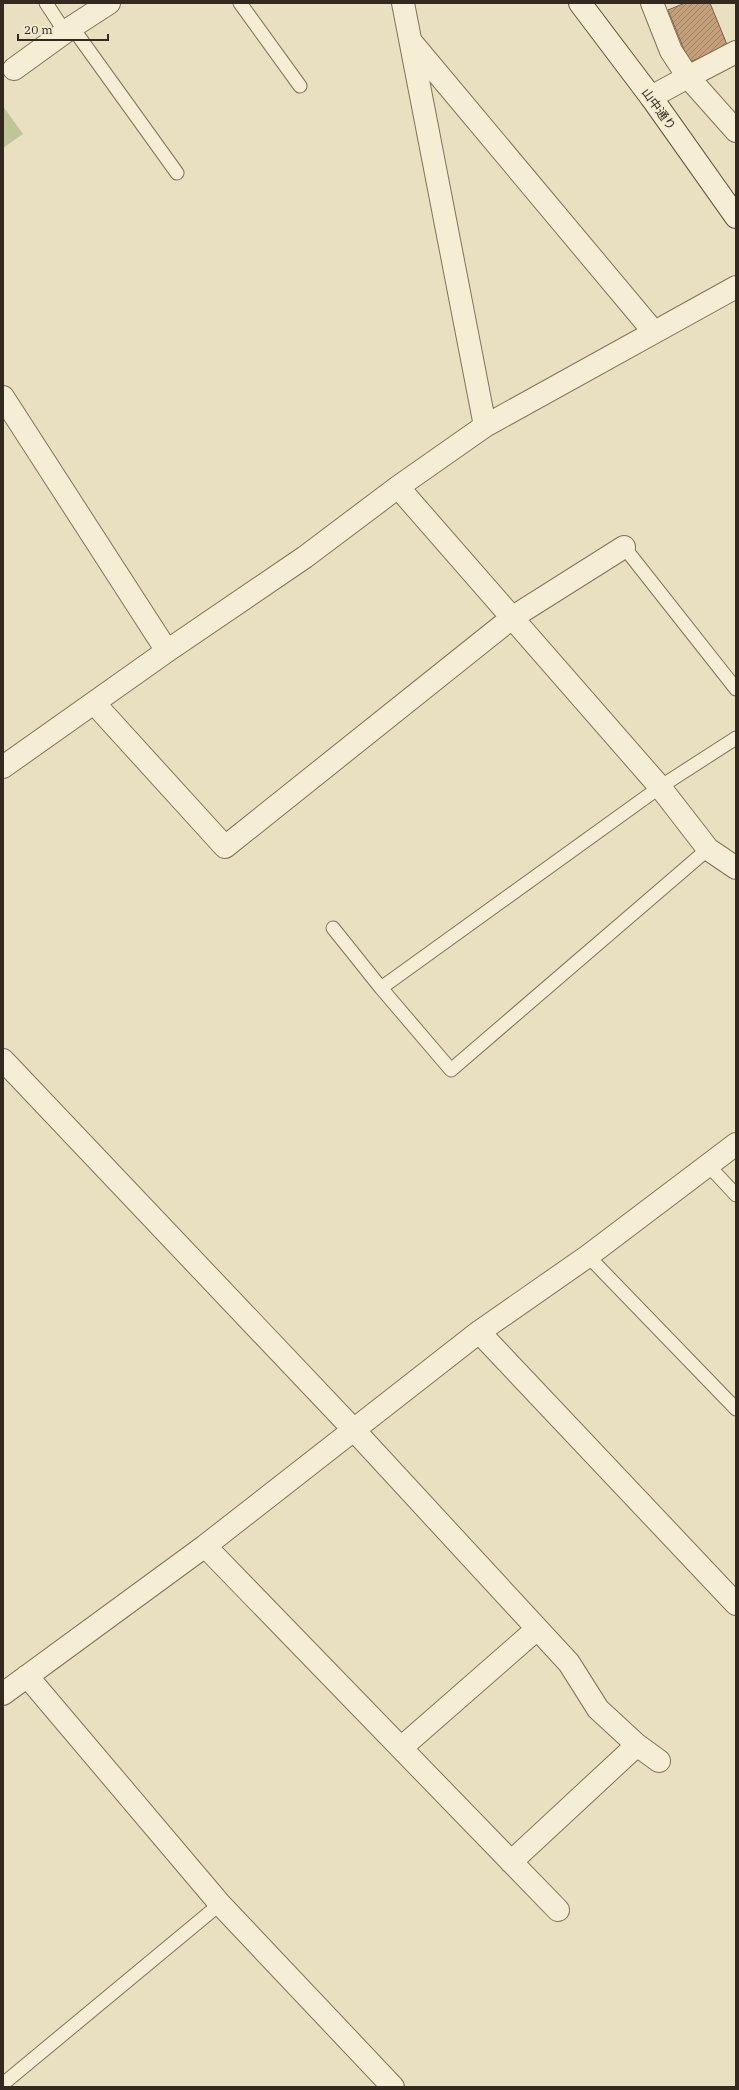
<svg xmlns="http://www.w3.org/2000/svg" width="739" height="2090" viewBox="0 0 739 2090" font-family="'IBM Plex Serif','Noto Sans JP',serif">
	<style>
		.grass { fill: #bec697 }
		.building { fill: url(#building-hatch); stroke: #7f5f43 }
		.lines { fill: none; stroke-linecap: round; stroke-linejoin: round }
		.lane-casing { stroke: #82725b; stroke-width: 15 }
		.street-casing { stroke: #82725b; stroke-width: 24 }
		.secondary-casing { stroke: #63533e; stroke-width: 24 }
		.lane { stroke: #f5eed5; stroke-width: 13 }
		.street { stroke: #f5eed5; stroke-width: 22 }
		.secondary { stroke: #f5eed5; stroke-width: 22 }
		.labels { text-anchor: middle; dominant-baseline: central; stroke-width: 4; stroke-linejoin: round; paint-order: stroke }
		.street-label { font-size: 12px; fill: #33291e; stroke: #f2ead1 }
	</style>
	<defs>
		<pattern id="building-hatch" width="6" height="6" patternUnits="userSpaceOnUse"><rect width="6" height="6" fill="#c49f7b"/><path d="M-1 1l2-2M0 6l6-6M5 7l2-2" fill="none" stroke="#a08264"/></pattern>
	</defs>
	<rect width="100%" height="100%" fill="#e9e0c2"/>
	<!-- grass -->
	<path class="grass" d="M 3,106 L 23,134 L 3,148 Z"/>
	<!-- building -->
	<path class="building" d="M 685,3 L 710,3 L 728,47 L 689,62 L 668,10 Z"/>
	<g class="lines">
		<defs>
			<path id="lane" d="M 46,3 L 65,32
				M 240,3 L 300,86
				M 72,27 L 177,173
				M 624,547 L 736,689
				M 333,928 L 381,988 L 451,1070 L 708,849
				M 381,988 L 660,787 L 736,738
				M 708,1165 L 736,1195
				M 588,1256 L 736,1409
				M 3,2084 L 220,1904"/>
			<path id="street" d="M 403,3 L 485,426
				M 413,44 L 654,332
				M 736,52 L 688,77 L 736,131
				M 14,69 L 72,27 L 109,3
				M 651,97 L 688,77 L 671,51 L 652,3
				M 3,397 L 167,651
				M 398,487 L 660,787 L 708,849 L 736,868
				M 94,703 L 225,847 L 513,617 L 624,547
				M 3,767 L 167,651 L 305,557 L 398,487 L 485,426 L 736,287
				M 3,1060 L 354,1430 L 569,1663 L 598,1709 L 637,1745 L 659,1761
				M 479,1332 L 736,1604
				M 205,1546 L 558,1910
				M 27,1676 L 220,1904 L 393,2087
				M 3,1694 L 205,1546 L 479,1332 L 588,1256 L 736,1144
				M 401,1748 L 537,1629
				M 511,1862 L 637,1745"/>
			<path id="secondary" d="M 580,3 L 651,97 L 736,217"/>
		</defs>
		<!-- lane casing -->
		<use href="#lane" class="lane-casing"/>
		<!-- street casing -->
		<use href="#street" class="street-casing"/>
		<!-- secondary casing -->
		<use href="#secondary" class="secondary-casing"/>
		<!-- lane -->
		<use href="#lane" class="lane"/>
		<!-- street -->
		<use href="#street" class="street"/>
		<!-- secondary -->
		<use href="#secondary" class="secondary"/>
	</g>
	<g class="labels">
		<!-- street labels -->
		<g class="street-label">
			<text transform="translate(659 109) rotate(54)">山中通り</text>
		</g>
	</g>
	<!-- border -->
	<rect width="739" height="2090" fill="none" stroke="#33291e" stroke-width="8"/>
	<!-- scale -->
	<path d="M18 34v6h90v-6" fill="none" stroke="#33291e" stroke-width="2"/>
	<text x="24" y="34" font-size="12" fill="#33291e" stroke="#f2ead1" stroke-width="3" paint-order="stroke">20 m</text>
</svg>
